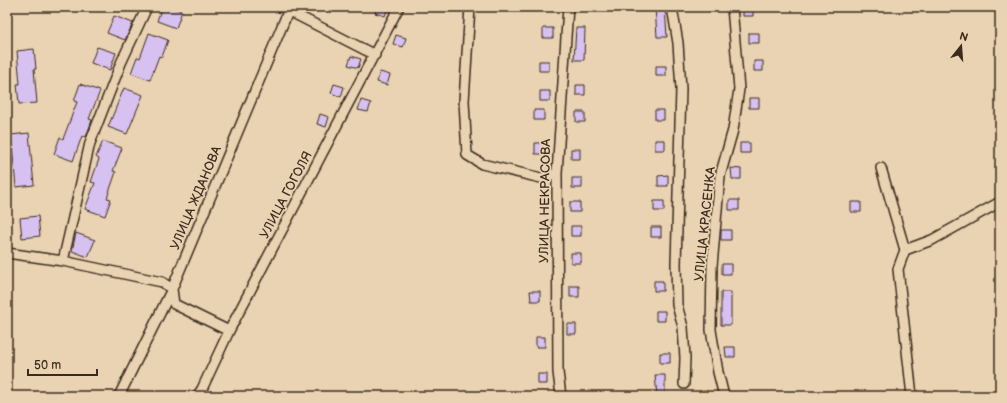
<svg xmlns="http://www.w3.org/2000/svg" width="1007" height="403" viewBox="0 0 1007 403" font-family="'Balsamiq Sans',sans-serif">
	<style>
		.building { fill: #d7c1f1; stroke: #3b2a1e }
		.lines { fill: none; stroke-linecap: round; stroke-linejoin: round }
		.minor-casing { stroke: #3b2a1e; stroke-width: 12 }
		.minor { stroke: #e9d3b2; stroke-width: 9 }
		.labels { text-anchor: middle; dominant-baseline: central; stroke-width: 3.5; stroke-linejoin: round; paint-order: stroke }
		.street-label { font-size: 13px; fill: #3b2a1e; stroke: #e9d3b2 }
	</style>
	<rect width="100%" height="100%" fill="#e9d3b2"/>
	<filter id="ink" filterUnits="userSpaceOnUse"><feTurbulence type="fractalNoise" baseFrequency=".025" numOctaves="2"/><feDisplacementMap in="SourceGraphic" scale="8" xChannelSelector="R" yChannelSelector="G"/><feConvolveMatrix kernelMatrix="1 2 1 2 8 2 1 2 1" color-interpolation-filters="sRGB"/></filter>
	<g filter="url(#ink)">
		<!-- building -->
		<path class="building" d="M 162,7 L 171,7 L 182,11 L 176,28 L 157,21 Z
			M 377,7 L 388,7 L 385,16 L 375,13 Z
			M 655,7 L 665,7 L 667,37 L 657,37 Z
			M 743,7 L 753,7 L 753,16 L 743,16 Z
			M 114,16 L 133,23 L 125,40 L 107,33 Z
			M 543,28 L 553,28 L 553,38 L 543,38 Z
			M 576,28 L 585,28 L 584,60 L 574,60 Z
			M 149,33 L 168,40 L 162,57 L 159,56 L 150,80 L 131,73 L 137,57 L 140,58 Z
			M 749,33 L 759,33 L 759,43 L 749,43 Z
			M 396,35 L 406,38 L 403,47 L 393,44 Z
			M 97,47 L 116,53 L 110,70 L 91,63 Z
			M 34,49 L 36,69 L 34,69 L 37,103 L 19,104 L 17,84 L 20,84 L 17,51 Z
			M 351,56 L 361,59 L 358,68 L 348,65 Z
			M 539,61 L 549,61 L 549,71 L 539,71 Z
			M 754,61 L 763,61 L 763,71 L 754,71 Z
			M 656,66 L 666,66 L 666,76 L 656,76 Z
			M 380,72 L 390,75 L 387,85 L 377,82 Z
			M 80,84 L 100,91 L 89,119 L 92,120 L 86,137 L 82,136 L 73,161 L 54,154 L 60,137 L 63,139 L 77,102 L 74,101 Z
			M 334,84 L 344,87 L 341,97 L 331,93 Z
			M 576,85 L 585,85 L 585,95 L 576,95 Z
			M 124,88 L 143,95 L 127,134 L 108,127 Z
			M 540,91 L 550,91 L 550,101 L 540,101 Z
			M 749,98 L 759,98 L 759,108 L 749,108 Z
			M 361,100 L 371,103 L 368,112 L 358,110 Z
			M 534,110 L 544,110 L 544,120 L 534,120 Z
			M 655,110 L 664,110 L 664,120 L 655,120 Z
			M 576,112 L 585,112 L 585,122 L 576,122 Z
			M 320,114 L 329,117 L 326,127 L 317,124 Z
			M 29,133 L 34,185 L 16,187 L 11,135 Z
			M 655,140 L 665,140 L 665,150 L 655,150 Z
			M 103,141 L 122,148 L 113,171 L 116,172 L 107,198 L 111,199 L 105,216 L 85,209 L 95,183 L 91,182 L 99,159 L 96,157 Z
			M 535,143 L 545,143 L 545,154 L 535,154 Z
			M 740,143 L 750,143 L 750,153 L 740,153 Z
			M 571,149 L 580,149 L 580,159 L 571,159 Z
			M 731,168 L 741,169 L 741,179 L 732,179 Z
			M 668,175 L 668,186 L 658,186 L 658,176 Z
			M 572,178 L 582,178 L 582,188 L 572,188 Z
			M 729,200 L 739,200 L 739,210 L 729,210 Z
			M 654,201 L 664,201 L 664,211 L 654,211 Z
			M 570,202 L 580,202 L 580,212 L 570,212 Z
			M 851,202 L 861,202 L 861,212 L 851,212 Z
			M 38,216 L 40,236 L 22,238 L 20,218 Z
			M 571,226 L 581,226 L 581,236 L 571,236 Z
			M 651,227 L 661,227 L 661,237 L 651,237 Z
			M 721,230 L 731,230 L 731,240 L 721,240 Z
			M 76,233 L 95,240 L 88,257 L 72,251 Z
			M 571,253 L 581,253 L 581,263 L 571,263 Z
			M 722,264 L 731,264 L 731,274 L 722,274 Z
			M 654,281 L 663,281 L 663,291 L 654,291 Z
			M 570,286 L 579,286 L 579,297 L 570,297 Z
			M 530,291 L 540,291 L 540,301 L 531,301 Z
			M 721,292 L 731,292 L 731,325 L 721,325 Z
			M 656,311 L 665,311 L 665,321 L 656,321 Z
			M 567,324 L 576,324 L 576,334 L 567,334 Z
			M 536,337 L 545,337 L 545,347 L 536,347 Z
			M 725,347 L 735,347 L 735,357 L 726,357 Z
			M 660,353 L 670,353 L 670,363 L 660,363 Z
			M 538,374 L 547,374 L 547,384 L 538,384 Z
			M 655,375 L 665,375 L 665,396 L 657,396 Z"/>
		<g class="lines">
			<defs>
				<path id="minor" d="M 281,7 L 375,55
					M 470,7 L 464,101 L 467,155 L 482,164 L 541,178 L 557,173
					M 672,7 L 678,43 L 681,89 L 676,264 L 677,305 L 683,327 L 685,358 L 684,384
					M 881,168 L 905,250 L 898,269 L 912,396
					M 905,250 L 932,240 L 1000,202
					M 7,253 L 63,261 L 162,282 L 172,289 L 174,304 L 229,331
					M 63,261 L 90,143 L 121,63 L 147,7
					M 119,396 L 172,289 L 290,7
					M 197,396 L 202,389 L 229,331 L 399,7
					M 561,396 L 558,372 L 557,173 L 568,7
					M 724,396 L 718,372 L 711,330 L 712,266 L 720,176 L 733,130 L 739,89 L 732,7"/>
			</defs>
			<!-- minor casing -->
			<use href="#minor" class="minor-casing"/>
			<!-- minor -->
			<use href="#minor" class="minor"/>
		</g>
	</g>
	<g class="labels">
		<!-- street labels -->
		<g class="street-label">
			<text transform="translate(286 195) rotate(-62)">УЛИЦА ГОГОЛЯ</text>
			<text transform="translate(196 198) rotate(-67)">УЛИЦА ЖДАНОВА</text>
			<text transform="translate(545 201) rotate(-89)">УЛИЦА НЕКРАСОВА</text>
			<text transform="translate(705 224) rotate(-84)">УЛИЦА КРАСЕНКА</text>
		</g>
	</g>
	<!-- margin -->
	<rect width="1007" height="403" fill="none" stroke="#e9d3b2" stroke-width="24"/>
	<rect x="12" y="12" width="983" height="379" fill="none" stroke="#3b2a1e" stroke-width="1.5" filter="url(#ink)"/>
	<!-- north arrow -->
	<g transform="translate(961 46) rotate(17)" stroke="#e9d3b2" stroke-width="3" paint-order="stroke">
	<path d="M0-3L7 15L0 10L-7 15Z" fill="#3b2a1e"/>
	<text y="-6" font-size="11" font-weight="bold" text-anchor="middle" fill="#3b2a1e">N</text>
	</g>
	<!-- scale -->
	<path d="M28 369v6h69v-6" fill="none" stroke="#3b2a1e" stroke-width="2"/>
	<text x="34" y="369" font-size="12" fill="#3b2a1e" stroke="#e9d3b2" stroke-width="3" paint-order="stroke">50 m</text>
</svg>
